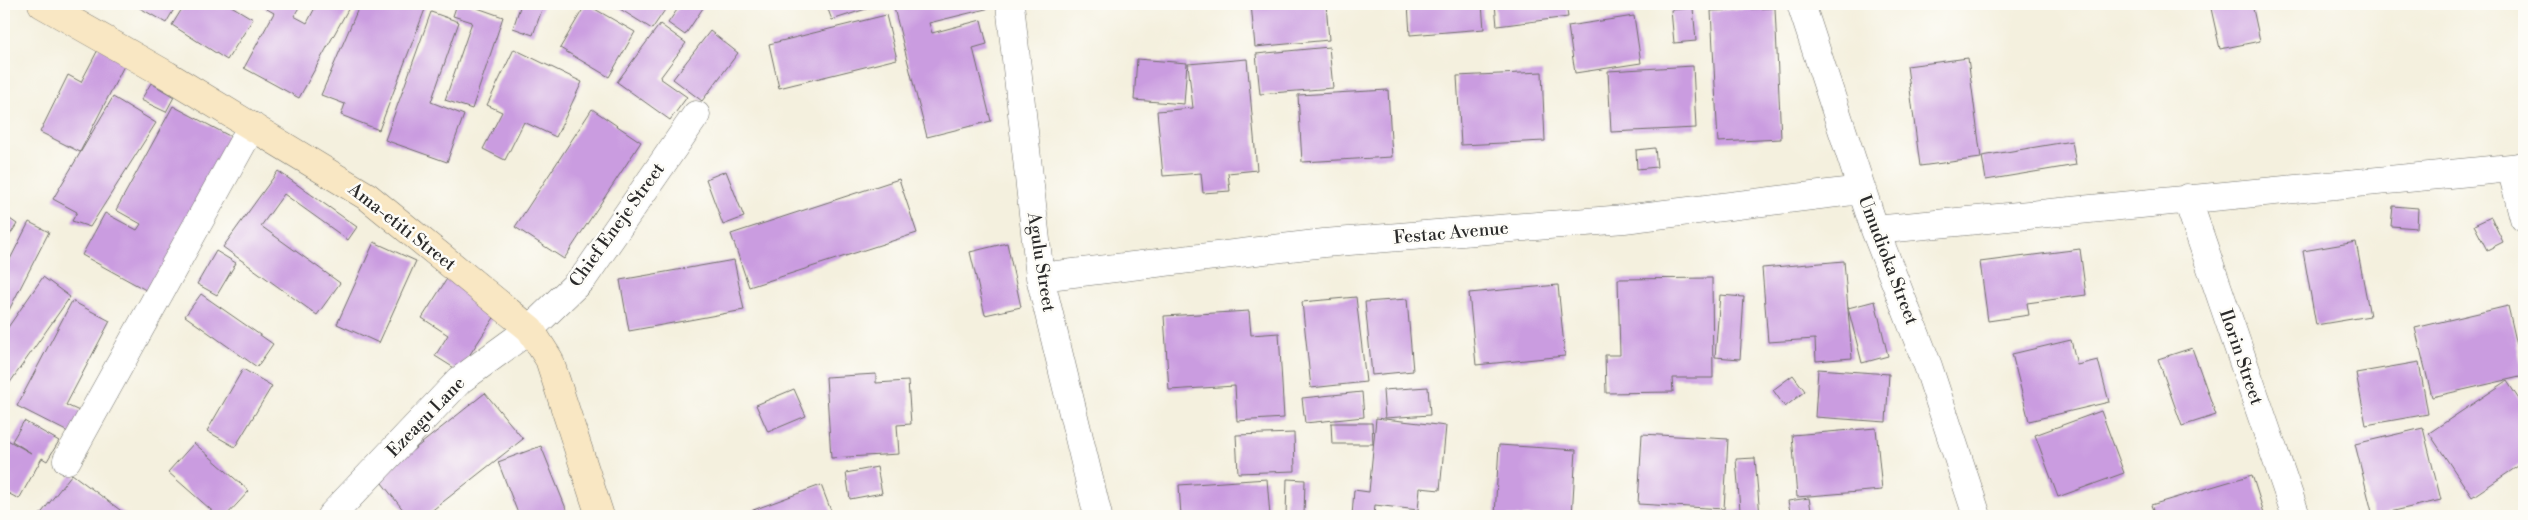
<svg xmlns="http://www.w3.org/2000/svg" width="2528" height="520" viewBox="0 0 2528 520" font-family="'Libre Bodoni',serif">
	<style>
		.building { fill: #ca9ce0 }
		.lines { fill: none; stroke-linecap: round; stroke-linejoin: round }
		.street-casing { stroke: #71706a; stroke-width: 29 }
		.secondary-casing { stroke: #71706a; stroke-width: 29 }
		.street { stroke: #fff; stroke-width: 28 }
		.secondary { stroke: #f9e7c3; stroke-width: 28 }
		.labels { text-anchor: middle; dominant-baseline: central; stroke-width: 5; stroke-linejoin: round; paint-order: stroke }
		.street-label { font-size: 18px; fill: #2b2b2b; stroke: #fdfcf7 }
	</style>
	<rect width="100%" height="100%" fill="#fdfcf7"/>
	<filter id="ink" filterUnits="userSpaceOnUse"><feTurbulence type="fractalNoise" baseFrequency=".02" numOctaves="2"/><feDisplacementMap in="SourceGraphic" scale="10" xChannelSelector="R" yChannelSelector="G"/><feConvolveMatrix kernelMatrix="1 2 1 2 8 2 1 2 1" color-interpolation-filters="sRGB"/></filter>
	<filter id="wash" filterUnits="userSpaceOnUse"><feTurbulence type="fractalNoise" baseFrequency=".0096" numOctaves="4" result="noise"/><feDisplacementMap in="SourceGraphic" scale="20" xChannelSelector="R" yChannelSelector="G"/><feGaussianBlur stdDeviation="1.12" result="paint"/><feColorMatrix in="noise" values="0 0 0 0 0 0 0 0 0 0 0 0 0 0 0 0 0 1.4 0 .05"/><feComposite in="paint" operator="in"/></filter>
	<g filter="url(#wash)">
		<rect width="100%" height="100%" fill="#f4f0de"/>
		<g id="blocks">
			<!-- building -->
			<path class="building" d="M 133,4 L 177,4 L 166,23 Z
				M 185,4 L 228,4 L 253,19 L 227,60 L 172,25 Z
				M 258,4 L 301,4 L 294,16 L 307,23 L 317,4 L 351,4 L 299,98 L 244,68 L 274,13 Z
				M 360,4 L 427,4 L 379,130 L 341,115 L 345,104 L 321,95 Z
				M 457,4 L 466,4 L 503,17 L 472,109 L 445,100 L 472,22 L 453,16 Z
				M 521,4 L 544,4 L 533,35 L 513,28 Z
				M 586,4 L 635,32 L 609,77 L 560,48 Z
				M 612,4 L 669,4 L 652,29 Z
				M 681,4 L 705,5 L 685,35 L 668,23 Z
				M 826,4 L 874,4 L 875,6 L 832,20 Z
				M 893,4 L 1006,4 L 929,23 L 932,33 L 981,20 L 987,44 L 973,48 L 991,121 L 927,137 Z
				M 1251,4 L 1326,4 L 1329,40 L 1255,47 Z
				M 1408,4 L 1482,4 L 1484,29 L 1410,35 Z
				M 1495,4 L 1566,4 L 1568,17 L 1497,26 Z
				M 2210,4 L 2252,4 L 2260,41 L 2220,49 Z
				M 1693,8 L 1696,41 L 1674,43 L 1671,10 Z
				M 1775,8 L 1781,139 L 1718,142 L 1711,11 Z
				M 431,12 L 459,22 L 431,102 L 464,115 L 447,162 L 385,140 Z
				M 886,15 L 897,59 L 779,88 L 769,44 Z
				M 1634,16 L 1641,63 L 1575,73 L 1568,26 Z
				M 660,24 L 686,43 L 660,78 L 687,97 L 670,120 L 617,82 Z
				M 710,31 L 738,53 L 702,101 L 673,79 Z
				M 101,44 L 128,58 L 80,152 L 40,132 L 68,75 L 81,82 Z
				M 1329,47 L 1333,88 L 1260,94 L 1256,54 Z
				M 514,49 L 582,82 L 556,137 L 524,122 L 505,160 L 483,149 L 502,112 L 487,105 Z
				M 1968,58 L 1981,158 L 1920,166 L 1907,66 Z
				M 1137,59 L 1187,63 L 1184,104 L 1134,100 Z
				M 1247,59 L 1257,170 L 1228,173 L 1230,191 L 1203,193 L 1201,173 L 1163,176 L 1157,111 L 1193,108 L 1188,64 Z
				M 1693,66 L 1696,128 L 1611,132 L 1608,71 Z
				M 1542,72 L 1545,141 L 1461,145 L 1457,76 Z
				M 151,83 L 174,97 L 166,112 L 141,100 Z
				M 1388,90 L 1392,157 L 1302,162 L 1298,95 Z
				M 113,97 L 156,123 L 90,227 L 72,221 L 77,212 L 53,199 Z
				M 173,106 L 237,140 L 153,294 L 82,255 L 105,213 L 137,230 L 141,224 L 116,210 Z
				M 592,109 L 641,142 L 564,259 L 515,227 Z
				M 2072,141 L 2076,165 L 1986,180 L 1982,156 Z
				M 1655,148 L 1657,167 L 1637,169 L 1636,150 Z
				M 278,171 L 357,227 L 348,240 L 284,194 L 261,226 L 340,283 L 317,315 L 223,247 Z
				M 726,171 L 744,217 L 723,225 L 706,179 Z
				M 899,179 L 917,233 L 749,287 L 731,234 Z
				M 2393,206 L 2418,208 L 2417,228 L 2391,226 Z
				M 4,215 L 17,224 L 4,244 Z
				M 2491,217 L 2503,242 L 2487,250 L 2474,225 Z
				M 29,222 L 49,232 L 9,310 L 4,307 L 4,271 Z
				M 374,242 L 416,261 L 379,343 L 337,324 Z
				M 2356,242 L 2370,316 L 2316,325 L 2303,251 Z
				M 1007,243 L 1021,307 L 985,315 L 970,252 Z
				M 2080,249 L 2086,295 L 2027,303 L 2029,315 L 1988,321 L 1980,262 Z
				M 216,251 L 236,263 L 217,295 L 197,284 Z
				M 734,260 L 744,310 L 629,331 L 620,280 Z
				M 1844,261 L 1852,358 L 1816,361 L 1815,339 L 1768,342 L 1762,268 Z
				M 450,274 L 501,307 L 459,371 L 435,356 L 448,335 L 422,318 Z
				M 43,277 L 70,297 L 4,391 L 4,333 Z
				M 1712,278 L 1713,378 L 1672,378 L 1673,392 L 1606,393 L 1605,355 L 1620,355 L 1618,279 Z
				M 1558,285 L 1565,356 L 1476,365 L 1469,293 Z
				M 201,294 L 273,344 L 257,367 L 185,316 Z
				M 1720,295 L 1744,297 L 1740,359 L 1715,357 Z
				M 1356,297 L 1366,382 L 1311,388 L 1302,302 Z
				M 1407,299 L 1413,371 L 1372,375 L 1365,302 Z
				M 72,301 L 110,321 L 66,405 L 86,414 L 74,435 L 17,406 Z
				M 1875,301 L 1888,356 L 1862,363 L 1848,308 Z
				M 2508,306 L 2524,376 L 2432,397 L 2415,328 Z
				M 1249,311 L 1251,335 L 1279,333 L 1284,418 L 1237,421 L 1235,386 L 1169,390 L 1164,316 Z
				M 2071,340 L 2077,365 L 2098,360 L 2109,402 L 2029,421 L 2012,354 Z
				M 2192,348 L 2216,415 L 2182,426 L 2158,359 Z
				M 2419,362 L 2428,414 L 2366,425 L 2356,373 Z
				M 243,369 L 272,386 L 235,447 L 207,431 Z
				M 1818,369 L 1889,374 L 1886,422 L 1815,417 Z
				M 876,374 L 876,383 L 908,381 L 911,424 L 897,425 L 899,454 L 831,458 L 826,377 Z
				M 1793,375 L 1805,391 L 1785,407 L 1773,390 Z
				M 2507,381 L 2524,407 L 2524,462 L 2472,497 L 2429,433 Z
				M 1428,387 L 1430,415 L 1385,418 L 1383,390 Z
				M 794,389 L 806,416 L 768,432 L 756,405 Z
				M 1362,392 L 1364,417 L 1305,423 L 1302,398 Z
				M 485,393 L 523,439 L 425,516 L 408,516 L 378,478 Z
				M 2101,411 L 2124,473 L 2058,497 L 2035,435 Z
				M 1376,418 L 1446,426 L 1440,490 L 1420,488 L 1418,510 L 1375,505 L 1374,516 L 1352,516 L 1354,490 L 1369,492 Z
				M 24,421 L 59,441 L 47,461 L 42,458 L 19,499 L 4,491 L 4,438 L 31,453 L 12,441 Z
				M 1331,423 L 1372,423 L 1373,444 L 1332,444 Z
				M 1876,428 L 1882,490 L 1797,497 L 1792,435 Z
				M 2423,428 L 2441,500 L 2373,516 L 2355,444 Z
				M 1294,433 L 1295,471 L 1238,473 L 1236,435 Z
				M 1642,434 L 1728,439 L 1724,509 L 1638,504 Z
				M 194,443 L 249,491 L 226,516 L 218,516 L 168,472 Z
				M 1499,445 L 1576,450 L 1572,516 L 1495,516 Z
				M 541,446 L 569,516 L 519,516 L 498,462 Z
				M 1755,458 L 1760,516 L 1700,516 L 1700,514 L 1740,510 L 1736,459 Z
				M 877,467 L 882,493 L 850,499 L 846,473 Z
				M 72,474 L 128,516 L 39,516 Z
				M 2252,475 L 2265,516 L 2155,516 L 2151,505 Z
				M 1267,479 L 1270,516 L 1181,516 L 1179,485 Z
				M 1287,479 L 1305,480 L 1304,516 L 1286,516 Z
				M 821,485 L 833,516 L 737,516 Z
				M 1809,498 L 1812,516 L 1791,516 L 1788,501 Z"/>
		</g>
	</g>
	<g filter="url(#ink)">
		<use href="#blocks" fill-opacity="0" stroke="#71706a" stroke-width="1"/>
		<g class="lines">
			<defs>
				<path id="street" d="M 1010,4 L 1040,277 L 1098,516
					M 1801,4 L 1875,230 L 1928,366 L 1977,516
					M 2524,166 L 2511,168 L 2524,218
					M 2187,198 L 2296,516
					M 1875,230 L 2511,168
					M 1040,277 L 1324,243 L 1624,219 L 1861,190
					M 67,460 L 252,126
					M 331,516 L 460,380 L 530,329 L 584,277 L 696,115"/>
				<path id="secondary" d="M 42,4 L 167,75 L 368,197 L 530,329 L 549,359 L 600,516"/>
			</defs>
			<!-- street casing -->
			<use href="#street" class="street-casing"/>
			<!-- secondary casing -->
			<use href="#secondary" class="secondary-casing"/>
			<!-- street -->
			<use href="#street" class="street"/>
			<!-- secondary -->
			<use href="#secondary" class="secondary"/>
		</g>
	</g>
	<g class="labels">
		<!-- street labels -->
		<g class="street-label">
			<text transform="translate(617 225) rotate(-54)">Chief Eneje Street</text>
			<text transform="translate(402 227) rotate(38)">Ama-etiti Street</text>
			<text transform="translate(1451 233) rotate(-5)">Festac Avenue</text>
			<text transform="translate(1888 260) rotate(69)">Umudioka Street</text>
			<text transform="translate(1041 262) rotate(81)">Agulu Street</text>
			<text transform="translate(2241 357) rotate(71)">Ilorin Street</text>
			<text transform="translate(426 417) rotate(-46)">Ezeagu Lane</text>
		</g>
	</g>
	<!-- margin -->
	<rect width="2528" height="520" fill="none" stroke="#fdfcf7" stroke-width="20"/>
</svg>
